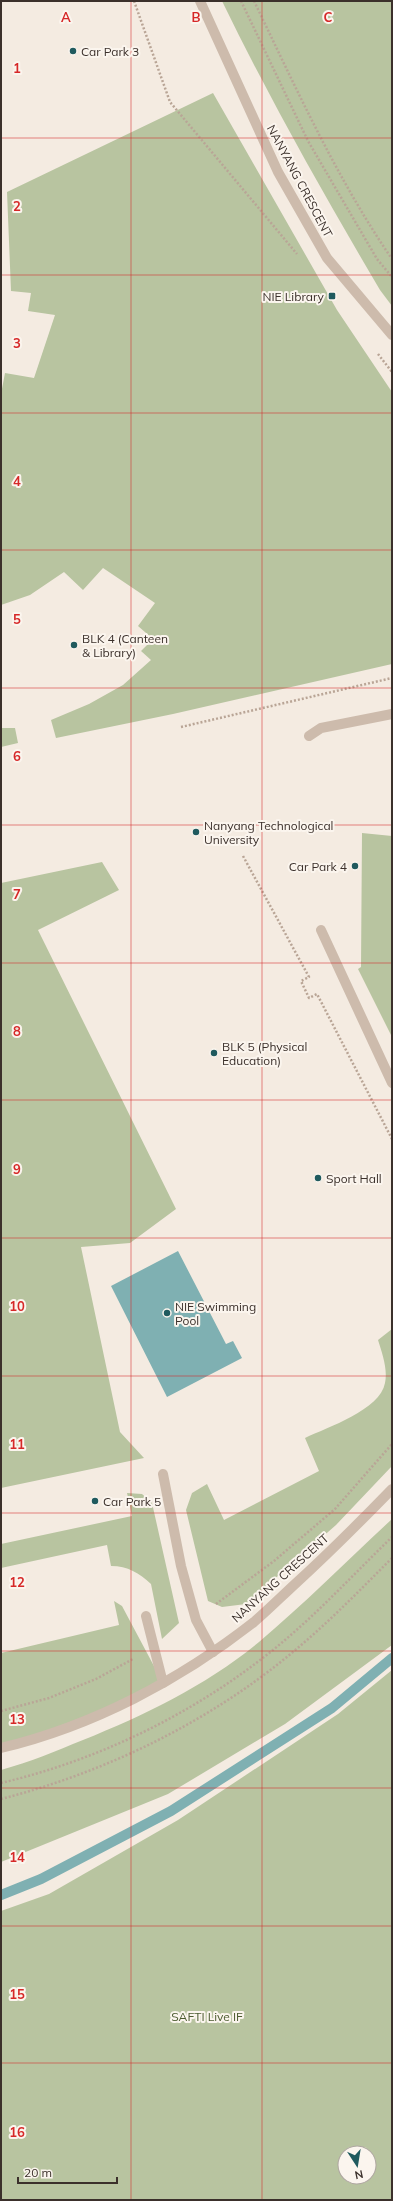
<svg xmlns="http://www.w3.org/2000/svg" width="393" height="2201" viewBox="0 0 393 2201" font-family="Mulish,sans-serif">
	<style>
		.green { fill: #b8c4a0; fill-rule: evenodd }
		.water { fill: #7fb0b2 }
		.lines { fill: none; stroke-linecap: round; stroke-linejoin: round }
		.stream { stroke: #7fb0b2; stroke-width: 10 }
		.path { stroke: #b9a596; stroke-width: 2.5; stroke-dasharray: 2 2; stroke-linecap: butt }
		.lane { stroke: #cdbbac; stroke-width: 10 }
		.street { stroke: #cdbbac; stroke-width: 10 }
		.grid { fill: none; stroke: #d62828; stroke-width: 1; stroke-opacity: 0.55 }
		.poi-dot { fill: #1f5a5e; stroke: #fbf5ee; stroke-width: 1.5 }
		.labels { text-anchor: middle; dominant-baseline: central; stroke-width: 4; stroke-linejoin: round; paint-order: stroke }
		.poi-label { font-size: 12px; fill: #3b302b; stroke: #fbf5ee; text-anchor: start }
		.street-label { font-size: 12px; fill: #3b302b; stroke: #fbf5ee }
		.park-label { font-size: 12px; fill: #4a5a2e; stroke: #fbf5ee }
		.grid-label { font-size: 13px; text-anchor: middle; font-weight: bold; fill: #d62828; stroke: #fbf5ee; stroke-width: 4; stroke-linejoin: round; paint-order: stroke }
	</style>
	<rect width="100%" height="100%" fill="#f4ebe1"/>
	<!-- green -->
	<path class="green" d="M 222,1 L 392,1 L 392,306 L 380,290 C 324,195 270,100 222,1 Z
		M 213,93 L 337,310 L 392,392 L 392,664 L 173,714 L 56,738 L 51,720 L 89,704 L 123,685 L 151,660 L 141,651 L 153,639 L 138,626 L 155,603 L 103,568 L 83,590 L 64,572 L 30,595 L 1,605 L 1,394 L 5,373 L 34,378 L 55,315 L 28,311 L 31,293 L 11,291 L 7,192 Z
		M 1,728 L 15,728 L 18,743 L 1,747 Z
		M 362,833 L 392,836 L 391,1035 L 358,969 L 361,967 Z
		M 102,862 L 119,890 L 38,930 L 176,1209 L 130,1243 L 81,1247 L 120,1432 L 144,1458 L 1,1488 L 1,883 Z
		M 392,1329 L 392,1466 L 336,1525 L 246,1604 L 222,1607 L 208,1601 L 186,1510 L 192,1493 L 207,1484 L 224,1520 L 319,1471 L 305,1438 C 328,1427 380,1410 385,1383 C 388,1369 382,1353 378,1340 Z
		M 127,1493 L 142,1494 L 152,1503 L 179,1623 L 162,1639 L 151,1584 C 139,1573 128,1566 111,1566 L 107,1545 L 1,1568 L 1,1544 L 132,1516 Z
		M 392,1519 L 392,1645 L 285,1724 L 168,1794 L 1,1862 L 1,1770 C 30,1762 56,1751 83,1740 C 145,1715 207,1685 259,1642 C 305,1603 348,1560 392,1519 Z
		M 114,1601 L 122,1606 L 163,1683 L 108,1712 L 1,1748 L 1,1653 L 119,1625 Z
		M 392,1670 L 392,2200 L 1,2200 L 1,1911 L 49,1894 L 178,1820 L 338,1714 ZM 345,2153 L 369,2153 L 369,2177 L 345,2177 Z"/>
	<!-- water -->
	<path class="water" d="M 178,1251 L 226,1344 L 233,1341 L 242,1358 L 167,1397 L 111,1286 Z"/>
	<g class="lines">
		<!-- stream -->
		<path class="stream" d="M 1,1895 L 41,1879 L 171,1811 L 332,1708 L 392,1658"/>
		<!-- path -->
		<path class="path" d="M 134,1 L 170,102 L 297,254
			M 241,1 L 308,141 L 377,259 L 392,277
			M 254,1 C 296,88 337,179 392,259
			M 378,354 L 392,372
			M 181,727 L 392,678
			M 243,856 L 309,977 L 301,981 L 309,998 L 317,994 L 392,1139
			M 216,1604 L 274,1561 L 335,1509 L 392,1444
			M 1,1711 L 49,1698 L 96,1679 L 133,1659
			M 1,1783 C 111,1757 217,1702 301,1626 C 333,1597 362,1566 392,1537
			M 1,1799 C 110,1771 215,1719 300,1646 C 332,1619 362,1588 392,1558"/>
		<!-- lane -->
		<path class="lane" d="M 309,736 L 321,728 L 392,714
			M 321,930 L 392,1083
			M 163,1474 L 181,1566 L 196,1620 L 213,1652
			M 146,1616 L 163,1683"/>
		<!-- street -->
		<path class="street" d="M 200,1 L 278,172 L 327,258 L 392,335
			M 1,1748 C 93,1726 180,1680 254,1622 C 268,1610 281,1597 294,1585 C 328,1554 360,1522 392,1489"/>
	</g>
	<!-- grid -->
	<path class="grid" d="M 131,1 L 131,2200M 262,1 L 262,2200M 1,138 L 392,138M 1,275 L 392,275M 1,413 L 392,413M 1,550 L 392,550M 1,688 L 392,688M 1,825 L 392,825M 1,963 L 392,963M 1,1100 L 392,1100M 1,1238 L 392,1238M 1,1376 L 392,1376M 1,1513 L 392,1513M 1,1651 L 392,1651M 1,1788 L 392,1788M 1,1926 L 392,1926M 1,2063 L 392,2063"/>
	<!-- markers -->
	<g class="poi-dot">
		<circle cx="73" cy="51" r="4"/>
		<rect x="328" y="292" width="8" height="8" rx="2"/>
		<circle cx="74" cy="645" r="4"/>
		<circle cx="196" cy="832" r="4"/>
		<circle cx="355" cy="866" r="4"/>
		<circle cx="214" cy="1053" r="4"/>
		<circle cx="318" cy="1178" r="4"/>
		<circle cx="167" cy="1313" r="4"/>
		<circle cx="95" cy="1501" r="4"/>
	</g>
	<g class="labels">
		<!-- poi labels -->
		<g class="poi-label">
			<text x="81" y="51">Car Park 3</text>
			<text x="324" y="296" text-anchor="end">NIE Library</text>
			<text x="82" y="638">BLK 4 (Canteen<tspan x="82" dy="14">&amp; Library)</tspan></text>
			<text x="204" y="825">Nanyang Technological<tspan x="204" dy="14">University</tspan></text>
			<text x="347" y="866" text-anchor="end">Car Park 4</text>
			<text x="222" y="1046">BLK 5 (Physical<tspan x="222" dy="14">Education)</tspan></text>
			<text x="326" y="1178">Sport Hall</text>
			<text x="175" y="1306">NIE Swimming<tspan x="175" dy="14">Pool</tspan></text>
			<text x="103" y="1501">Car Park 5</text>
		</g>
		<!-- street labels -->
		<g class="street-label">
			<text transform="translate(300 181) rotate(62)">NANYANG CRESCENT</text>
			<text transform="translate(280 1578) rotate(-42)">NANYANG CRESCENT</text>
		</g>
		<!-- park labels -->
		<g class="park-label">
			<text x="207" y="2016">SAFTI Live IF</text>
		</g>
	</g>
	<g class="grid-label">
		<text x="66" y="22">A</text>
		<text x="196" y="22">B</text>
		<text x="328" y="22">C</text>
		<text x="17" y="73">1</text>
		<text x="17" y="211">2</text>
		<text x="17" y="348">3</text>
		<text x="17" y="486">4</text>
		<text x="17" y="624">5</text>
		<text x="17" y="761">6</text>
		<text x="17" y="899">7</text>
		<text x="17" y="1036">8</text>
		<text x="17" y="1174">9</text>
		<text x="17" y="1311">10</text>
		<text x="17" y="1449">11</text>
		<text x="17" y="1587">12</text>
		<text x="17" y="1724">13</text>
		<text x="17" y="1862">14</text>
		<text x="17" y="1999">15</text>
		<text x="17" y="2137">16</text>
	</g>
	<!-- border -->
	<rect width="393" height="2201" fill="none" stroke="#3b302b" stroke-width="4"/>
	<!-- north arrow -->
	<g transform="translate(357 2165) rotate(168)"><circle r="19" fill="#fbf5ee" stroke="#aea6a0"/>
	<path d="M0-3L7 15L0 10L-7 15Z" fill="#1f5a5e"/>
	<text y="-6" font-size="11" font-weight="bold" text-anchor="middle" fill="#3b302b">N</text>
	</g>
	<!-- scale -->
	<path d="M18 2177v6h99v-6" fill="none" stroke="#3b302b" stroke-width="2"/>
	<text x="24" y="2177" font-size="12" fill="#3b302b" stroke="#fbf5ee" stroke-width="3" paint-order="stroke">20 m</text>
</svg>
